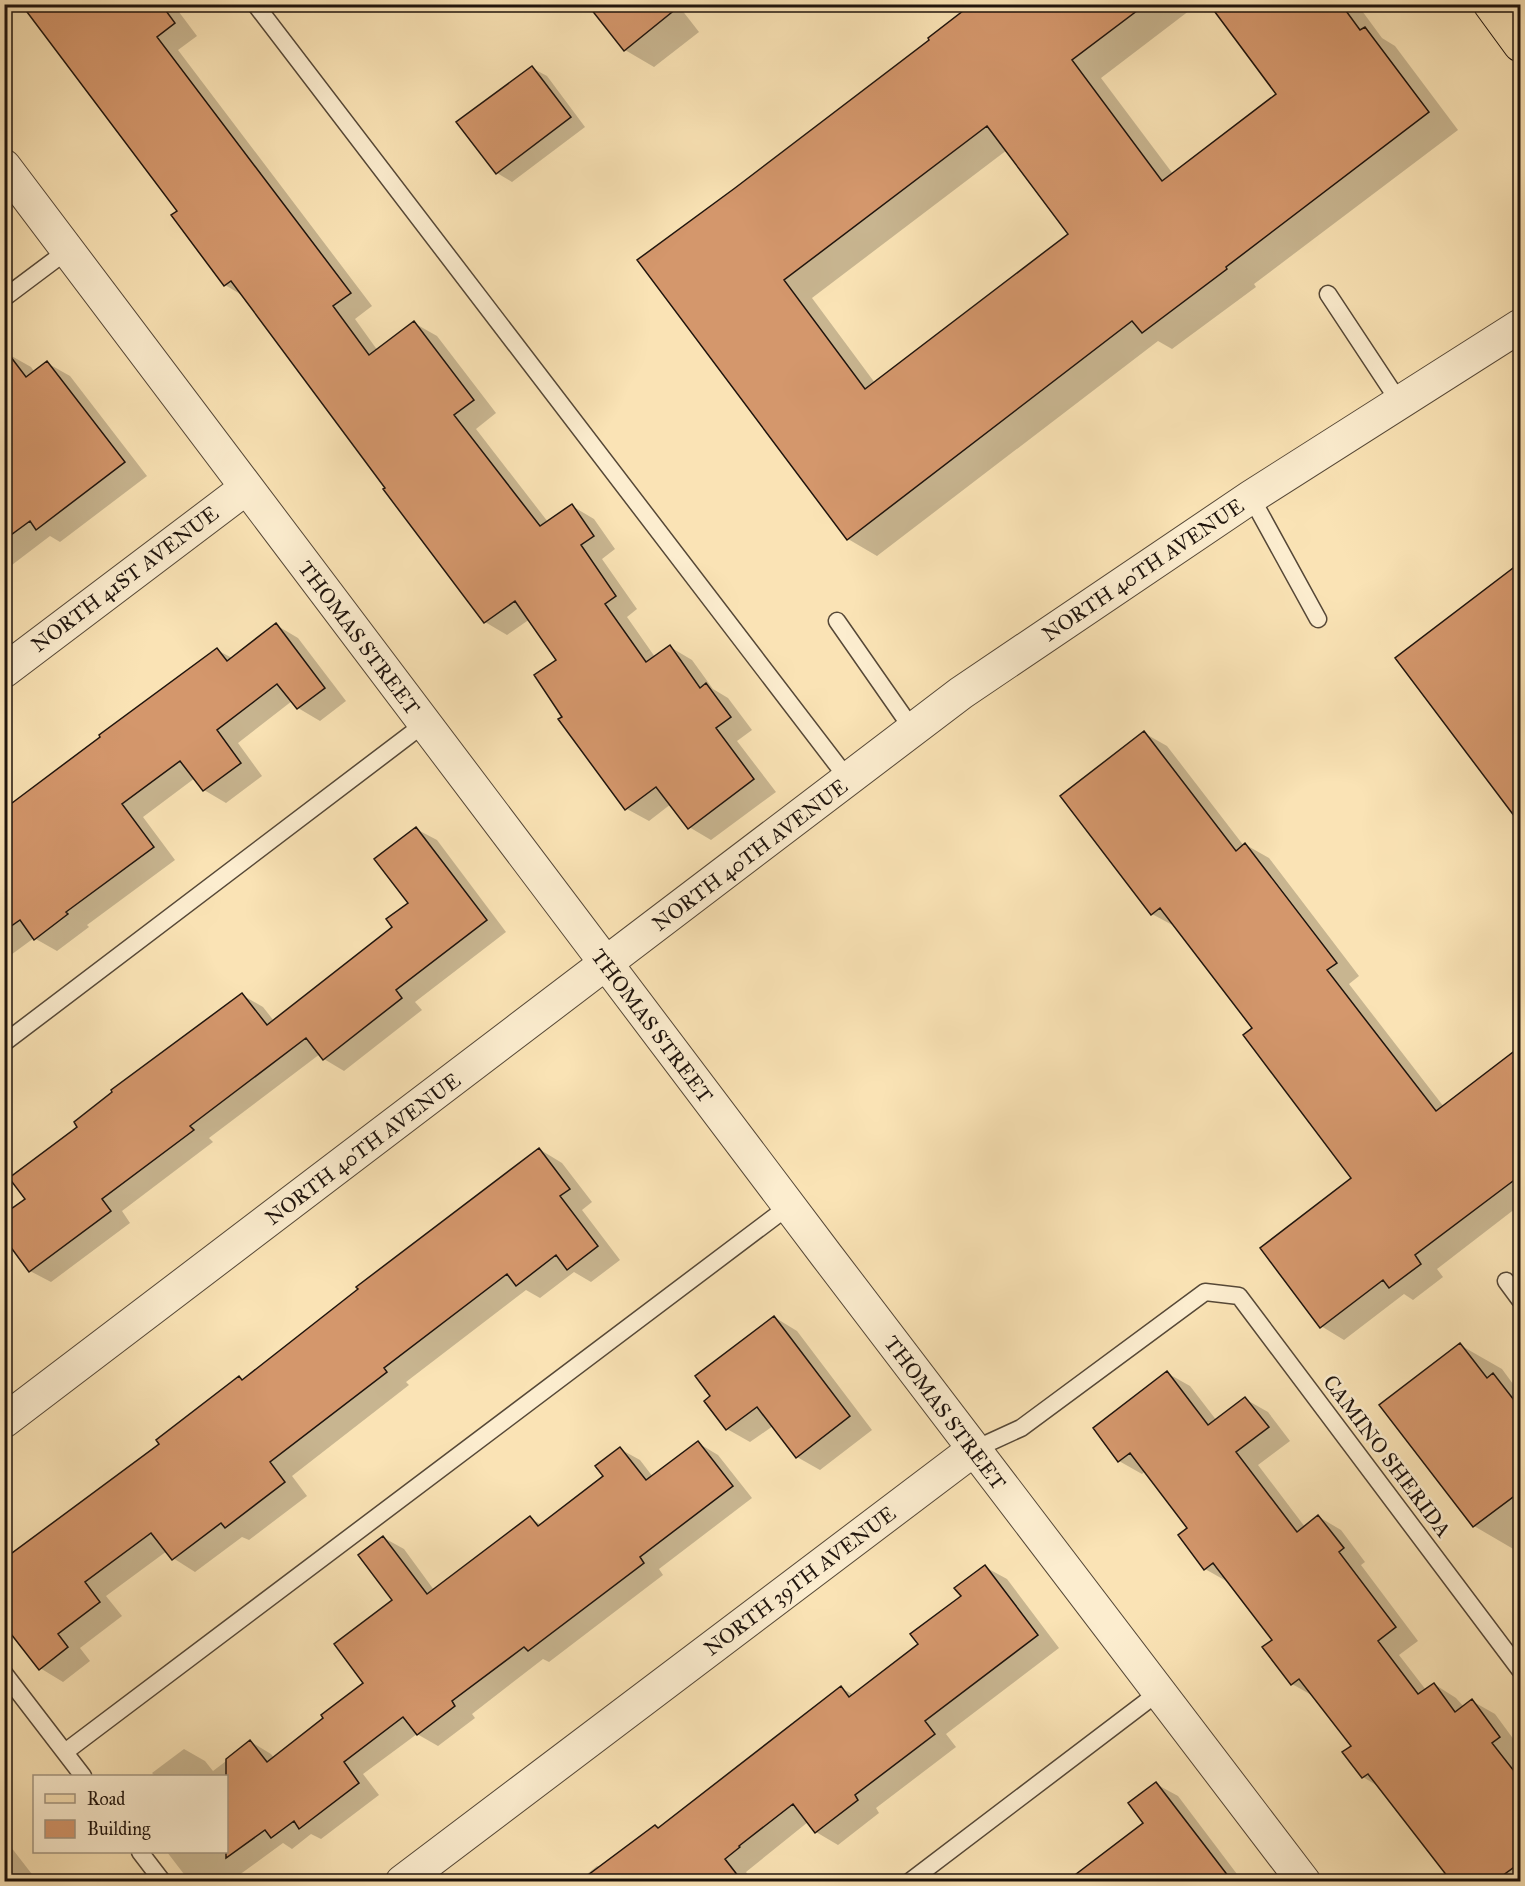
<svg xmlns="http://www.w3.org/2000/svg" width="1525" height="1886" viewBox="0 0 1525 1886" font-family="'IM FELL Great Primer',serif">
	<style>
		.shadow { fill: #0003; fill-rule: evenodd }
		.building { fill: #d4976c; stroke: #1f140d; stroke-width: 1.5; fill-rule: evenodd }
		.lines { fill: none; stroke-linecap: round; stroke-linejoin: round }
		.service-casing { stroke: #564837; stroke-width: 19 }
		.minor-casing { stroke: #564837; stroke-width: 35 }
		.primary-casing { stroke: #1f140d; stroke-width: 35 }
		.service { stroke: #fcedcf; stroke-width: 16 }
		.minor { stroke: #fcedcf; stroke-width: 33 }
		.primary { stroke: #fae3b5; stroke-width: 33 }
		.labels { text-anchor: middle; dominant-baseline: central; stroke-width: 5; stroke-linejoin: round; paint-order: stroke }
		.street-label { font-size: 21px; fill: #1f140d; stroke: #fcedcf }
	</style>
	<rect width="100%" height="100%" fill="#fae3b5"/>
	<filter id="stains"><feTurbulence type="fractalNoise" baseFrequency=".00333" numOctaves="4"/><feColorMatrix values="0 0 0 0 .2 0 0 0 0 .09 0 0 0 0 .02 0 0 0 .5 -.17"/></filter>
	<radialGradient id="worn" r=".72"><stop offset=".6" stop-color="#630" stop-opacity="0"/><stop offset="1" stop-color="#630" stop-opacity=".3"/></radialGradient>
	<!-- shadow -->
	<path class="shadow" d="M 23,4 L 173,4 L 197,36 L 178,50 L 372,306 L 355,319 L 378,351 L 414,323 L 437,336 L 496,413 L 476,429 L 548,522 L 572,506 L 594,519 L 615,549 L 602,559 L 637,609 L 627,617 L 655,657 L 670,647 L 692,660 L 713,689 L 728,698 L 752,730 L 737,741 L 776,792 L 711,840 L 689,827 L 671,804 L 649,821 L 627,809 L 564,717 L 558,660 L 530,619 L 507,635 L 485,622 L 387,488 L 242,295 L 225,285 L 174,216 L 179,212 Z
		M 975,4 L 1198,4 L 1101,78 L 1173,174 L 1278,94 L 1211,4 L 1357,4 L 1382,38 L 1395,46 L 1458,130 L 1254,284 L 1256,287 L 1172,349 L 1158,341 L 877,556 L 848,539 L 639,260 L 931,40 ZM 1007,150 L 1070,234 L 875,383 L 812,298 Z
		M 678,5 L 699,32 L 654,67 L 625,50 Z
		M 532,68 L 547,76 L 585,127 L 512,182 L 497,173 Z
		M 8,354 L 31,367 L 35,373 L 47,363 L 70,376 L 147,476 L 60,542 L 50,536 L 4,571 L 4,357 Z
		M 276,625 L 298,638 L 346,701 L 320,721 L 298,708 L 292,701 L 238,743 L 262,776 L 226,803 L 204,790 L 195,778 L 143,817 L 175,860 L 87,925 L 89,927 L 57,951 L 34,938 L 4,960 L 4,811 L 217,650 L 232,658 Z
		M 1144,733 L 1167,746 L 1244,846 L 1246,845 L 1269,858 L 1359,976 L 1349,984 L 1444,1107 L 1520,1048 L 1520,1205 L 1437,1269 L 1443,1277 L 1413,1300 L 1404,1294 L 1344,1340 L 1321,1326 L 1353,1178 L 1254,1029 L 1176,927 L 1152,914 Z
		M 416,829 L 437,840 L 506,932 L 415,1002 L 422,1010 L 344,1071 L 324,1059 L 320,1054 L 209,1138 L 213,1142 L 122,1211 L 130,1223 L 51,1282 L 30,1271 L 27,1199 L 79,1127 L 242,995 L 263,1007 L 274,1021 L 394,927 L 410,903 Z
		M 539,1149 L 562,1163 L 592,1202 L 582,1210 L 620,1260 L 591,1282 L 574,1272 L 540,1298 L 526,1290 L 406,1382 L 409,1385 L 292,1476 L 307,1496 L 249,1540 L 242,1537 L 195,1572 L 173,1558 L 167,1551 L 106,1596 L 122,1616 L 80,1648 L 90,1661 L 63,1682 L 40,1668 L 4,1622 L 243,1381 Z
		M 774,1317 L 797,1331 L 872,1430 L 820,1470 L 797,1457 L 773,1426 L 750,1442 L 727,1429 L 706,1401 Z
		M 1460,1345 L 1502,1369 L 1516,1388 L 1520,1391 L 1520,1546 L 1515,1550 L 1474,1526 Z
		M 1167,1373 L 1190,1386 L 1217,1421 L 1245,1399 L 1268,1412 L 1290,1441 L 1258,1465 L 1305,1527 L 1319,1517 L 1341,1530 L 1365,1562 L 1361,1565 L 1418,1641 L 1399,1655 L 1426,1690 L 1434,1684 L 1456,1698 L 1464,1707 L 1472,1701 L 1495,1714 L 1520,1748 L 1520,1751 L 1514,1756 L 1520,1765 L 1520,1882 L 1452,1882 L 1381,1788 L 1363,1777 L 1353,1746 L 1315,1697 L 1292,1684 L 1274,1640 L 1228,1582 L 1205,1569 L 1189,1529 L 1145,1471 L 1142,1474 L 1119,1461 Z
		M 698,1443 L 718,1455 L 752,1498 L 659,1569 L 663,1575 L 549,1662 L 543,1659 L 472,1714 L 475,1718 L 438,1746 L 417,1734 L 363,1774 L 379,1795 L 321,1839 L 311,1834 L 292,1849 L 283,1843 L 235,1878 L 238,1882 L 190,1882 L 167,1852 L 226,1852 L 226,1776 L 155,1776 L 152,1773 L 184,1749 L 205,1761 L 213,1771 L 251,1742 L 271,1754 L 274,1758 L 325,1718 L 365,1683 L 394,1600 L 384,1538 L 404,1549 L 434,1590 L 530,1518 L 542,1525 L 605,1476 L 620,1449 L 640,1460 L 653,1477 Z
		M 985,1567 L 1007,1579 L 1059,1648 L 946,1734 L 956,1747 L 876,1808 L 879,1813 L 838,1845 L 816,1832 L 808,1822 L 746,1872 L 753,1882 L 577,1882 L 597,1866 L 601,1868 L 659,1829 L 841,1688 L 854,1695 L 920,1644 L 963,1596 Z
		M 1156,1784 L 1178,1796 L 1243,1882 L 1098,1882 L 1088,1868 L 1146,1824 Z
		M 4,1838 L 38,1882 L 4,1882 Z"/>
	<!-- building -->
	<path class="building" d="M 21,4 L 161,4 L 175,23 L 157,37 L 351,293 L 333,306 L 369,355 L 414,321 L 474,400 L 454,415 L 540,526 L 572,504 L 594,536 L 581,545 L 616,596 L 605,604 L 646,662 L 670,645 L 700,688 L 706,683 L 731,717 L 716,728 L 754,779 L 688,829 L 656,787 L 625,810 L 558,719 L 562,717 L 534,675 L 556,660 L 515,601 L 484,623 L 383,489 L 385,488 L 231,281 L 224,286 L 171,215 L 177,211 Z
		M 587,4 L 682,4 L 624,51 Z
		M 972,4 L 1146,4 L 1072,60 L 1162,181 L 1276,94 L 1209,4 L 1341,4 L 1360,30 L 1365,27 L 1429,112 L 1226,267 L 1227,269 L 1142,333 L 1132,321 L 847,540 L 637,260 L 735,188 L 929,40 L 928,38 ZM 987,126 L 1068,234 L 865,389 L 784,280 Z
		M 532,66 L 571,117 L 496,174 L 456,122 Z
		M 4,348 L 26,377 L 47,361 L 125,462 L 36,530 L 30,521 L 4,540 Z
		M 1521,562 L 1521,825 L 1395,658 Z
		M 276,623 L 325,688 L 297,709 L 277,684 L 217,730 L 241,763 L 203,791 L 180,761 L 122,804 L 154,847 L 66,912 L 68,914 L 34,940 L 20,920 L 4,931 L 4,809 L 100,737 L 99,735 L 217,648 L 227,661 Z
		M 1144,731 L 1236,851 L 1245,843 L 1337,963 L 1327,970 L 1436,1111 L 1521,1046 L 1521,1175 L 1415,1255 L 1421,1264 L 1389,1288 L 1383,1280 L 1320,1328 L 1260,1248 L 1351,1178 L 1243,1035 L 1252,1028 L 1160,908 L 1151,915 L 1060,796 Z
		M 416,827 L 487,920 L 396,990 L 402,998 L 323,1060 L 306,1038 L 190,1126 L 194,1130 L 102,1199 L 111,1211 L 29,1272 L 4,1238 L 4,1214 L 25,1199 L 9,1178 L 77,1127 L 74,1122 L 112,1092 L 111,1090 L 242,993 L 267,1025 L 392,927 L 386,919 L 408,903 L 374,859 Z
		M 539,1148 L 570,1189 L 560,1196 L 598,1246 L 567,1270 L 556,1255 L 516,1286 L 507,1274 L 384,1368 L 387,1372 L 270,1462 L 285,1482 L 225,1528 L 221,1523 L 172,1560 L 151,1533 L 85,1582 L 100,1602 L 58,1634 L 68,1647 L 39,1670 L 4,1625 L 4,1559 L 159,1444 L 156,1440 L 239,1376 L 242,1380 L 358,1289 L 356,1287 Z
		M 774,1316 L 850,1416 L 796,1458 L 757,1407 L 726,1430 L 704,1401 L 710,1396 L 695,1376 Z
		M 1460,1343 L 1487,1378 L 1493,1373 L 1521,1409 L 1521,1491 L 1473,1527 L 1379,1405 Z
		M 1167,1371 L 1208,1425 L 1245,1397 L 1269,1427 L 1236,1452 L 1297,1532 L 1318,1515 L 1344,1548 L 1339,1552 L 1396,1627 L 1378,1641 L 1418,1694 L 1434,1683 L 1455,1712 L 1472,1699 L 1500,1737 L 1492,1743 L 1521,1780 L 1521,1862 L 1495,1881 L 1451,1881 L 1368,1774 L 1362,1778 L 1342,1752 L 1351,1746 L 1299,1679 L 1291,1685 L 1262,1647 L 1272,1640 L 1213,1563 L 1204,1570 L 1178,1535 L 1187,1528 L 1130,1453 L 1118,1462 L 1093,1428 Z
		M 698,1441 L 733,1486 L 640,1557 L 644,1563 L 528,1651 L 524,1647 L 452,1701 L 455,1706 L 417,1735 L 403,1717 L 344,1762 L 359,1783 L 299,1829 L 294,1821 L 271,1838 L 265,1830 L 226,1858 L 226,1759 L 250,1740 L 267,1762 L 323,1718 L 321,1715 L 363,1683 L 334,1644 L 392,1600 L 358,1555 L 383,1536 L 427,1594 L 530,1516 L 538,1526 L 603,1476 L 595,1466 L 620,1447 L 646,1480 Z
		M 985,1565 L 1038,1635 L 925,1721 L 935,1734 L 855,1795 L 858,1800 L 815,1833 L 793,1804 L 739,1846 L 740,1847 L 725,1859 L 742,1881 L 580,1881 L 655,1825 L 658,1828 L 841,1686 L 849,1697 L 918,1644 L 910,1634 L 961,1596 L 954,1588 Z
		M 1156,1782 L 1232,1881 L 1067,1881 L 1143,1823 L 1128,1803 Z"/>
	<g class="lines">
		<defs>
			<path id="service" d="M 255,4 L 848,779
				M 1328,294 L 1400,403
				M 4,298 L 68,250
				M 1251,497 L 1318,619
				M 837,621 L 913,730
				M 4,1043 L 424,724
				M 1506,1281 L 1520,1300
				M 973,1450 L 1021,1428 L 1205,1292 L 1239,1296 L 1520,1670
				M 4,1673 L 83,1776
				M 65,1752 L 789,1206
				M 140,1852 L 163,1882
				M 909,1882 L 1159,1692"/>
			<path id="minor" d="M 4,166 C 435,740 868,1312 1304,1882
				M 4,671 L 246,488
				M 4,1421 L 961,693 L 1251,497 L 1520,326
				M 402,1882 L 973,1450"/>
			<path id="primary" d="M 1490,4 L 1520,45"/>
		</defs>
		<!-- service casing -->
		<use href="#service" class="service-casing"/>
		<!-- minor casing -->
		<use href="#minor" class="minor-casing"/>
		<!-- primary casing -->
		<use href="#primary" class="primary-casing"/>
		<!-- service -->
		<use href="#service" class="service"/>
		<!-- minor -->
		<use href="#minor" class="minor"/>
		<!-- primary -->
		<use href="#primary" class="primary"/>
	</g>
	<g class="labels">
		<!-- street labels -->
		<g class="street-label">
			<text transform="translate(1143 570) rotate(-34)">NORTH 40TH AVENUE</text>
			<text transform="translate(125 579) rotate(-37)">NORTH 41ST AVENUE</text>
			<text transform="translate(359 638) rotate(53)">THOMAS STREET</text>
			<text transform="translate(750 855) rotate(-37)">NORTH 40TH AVENUE</text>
			<text transform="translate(652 1026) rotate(53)">THOMAS STREET</text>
			<text transform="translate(363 1149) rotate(-37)">NORTH 40TH AVENUE</text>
			<text transform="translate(945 1413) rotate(53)">THOMAS STREET</text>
			<text transform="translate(1387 1456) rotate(53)">CAMINO SHERIDA</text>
			<text transform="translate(800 1581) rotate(-37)">NORTH 39TH AVENUE</text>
		</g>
	</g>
	<!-- margin -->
	<rect width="1525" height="1886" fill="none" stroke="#fae3b5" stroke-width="24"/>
	<rect x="6" y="6" width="1513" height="1874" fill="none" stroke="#1f140d" stroke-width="3"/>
	<rect x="12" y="12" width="1501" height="1862" fill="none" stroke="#1f140d" stroke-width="1.5"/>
	<!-- legend -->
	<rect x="33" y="1775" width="195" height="78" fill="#fcedcf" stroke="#a49681" stroke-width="1.5"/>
	<rect x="45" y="1794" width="30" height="9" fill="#fae3b5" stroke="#a49681" stroke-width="1.5"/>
	<text x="87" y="1805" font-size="18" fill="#1f140d">Road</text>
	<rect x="45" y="1820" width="30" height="18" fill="#d4976c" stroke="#a49681" stroke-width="1.5"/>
	<text x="87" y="1835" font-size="18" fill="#1f140d">Building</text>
	<rect width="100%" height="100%" filter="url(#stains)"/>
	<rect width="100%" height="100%" fill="url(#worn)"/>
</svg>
